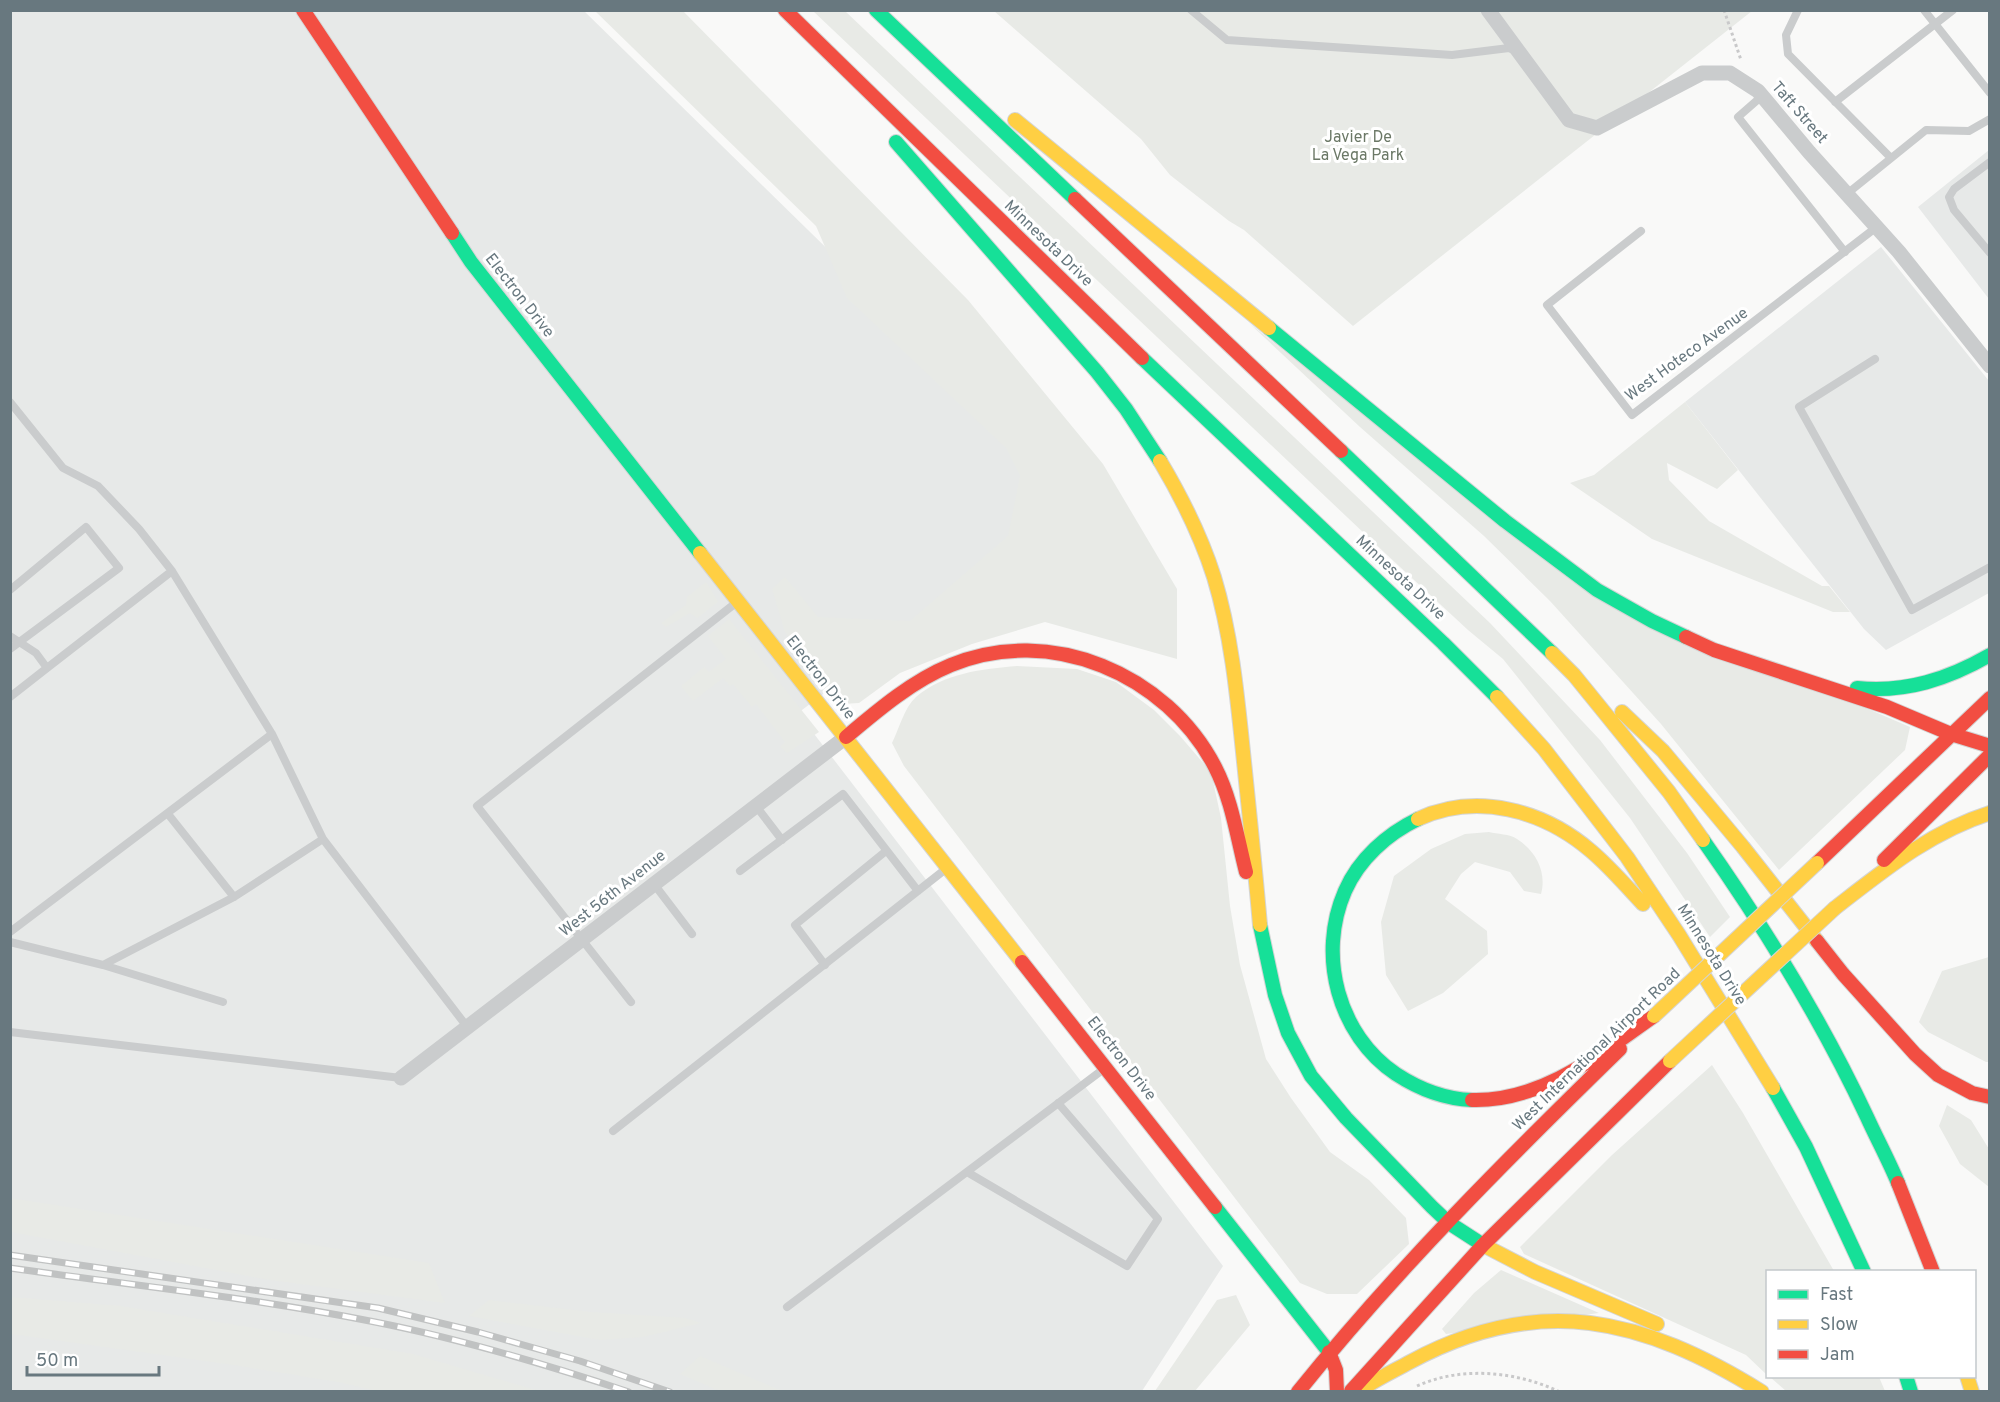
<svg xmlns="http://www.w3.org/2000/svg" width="2000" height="1402" viewBox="0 0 2000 1402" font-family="Overpass,sans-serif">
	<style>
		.built { fill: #e7e9e8 }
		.green { fill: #e8eae6 }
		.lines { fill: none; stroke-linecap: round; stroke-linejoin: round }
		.fast-casing { stroke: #d4d5d5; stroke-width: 16 }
		.slow-casing { stroke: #d4d5d5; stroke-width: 16 }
		.jam-casing { stroke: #d4d5d5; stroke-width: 16 }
		.path { stroke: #c9c9ca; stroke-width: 3; stroke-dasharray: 3 3; stroke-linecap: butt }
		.lane { stroke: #cacccd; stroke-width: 8 }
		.street { stroke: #cacccd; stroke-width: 15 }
		.fast { stroke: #16e098; stroke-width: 14 }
		.slow { stroke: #ffcf43; stroke-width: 14 }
		.jam { stroke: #f24e42; stroke-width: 14 }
		.rail-casing { stroke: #c0c2c2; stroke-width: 7 }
		.rail { stroke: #fff; stroke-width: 4.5; stroke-dasharray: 14; stroke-linecap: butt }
		.slow-bridge-casing { stroke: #d4d4d4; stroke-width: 16; stroke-linecap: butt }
		.slow-bridge { stroke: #ffcf43; stroke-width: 14 }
		.labels { text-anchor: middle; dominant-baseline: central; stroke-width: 6; stroke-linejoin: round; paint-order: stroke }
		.street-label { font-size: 16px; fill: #68787f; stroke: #fff }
		.park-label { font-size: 16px; fill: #6b7866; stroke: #fff }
	</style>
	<rect width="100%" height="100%" fill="#f9f9f8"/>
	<!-- built -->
	<path class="built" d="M 10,11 L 584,11 L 1031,448 L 1027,533 L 911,628 L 798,713 L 1223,1266 L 1142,1391 L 11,1391 Z
		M 1989,150 L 1989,299 L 1918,207 Z
		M 1881,247 L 1989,381 L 1989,593 L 1886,650 L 1864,629 L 1685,402 Z"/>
	<!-- green -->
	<path class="green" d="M 595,11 L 683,11 L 968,300 L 1103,464 L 1177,589 L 1177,659 L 1045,622 L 972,644 L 900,673 L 859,703 L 842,704 L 785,632 L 772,589 L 785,577 L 818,617 L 910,621 L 1008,536 L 1020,476 L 1006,448 L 847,298 L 816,226 Z
		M 813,11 L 845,11 L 1490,623 L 1600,740 L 1687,853 L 1730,917 L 1710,937 L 1630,818 L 1503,659 L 1468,630 L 1386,554 Z
		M 994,11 L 1752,11 L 1353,326 L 1244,230 L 1229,221 L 1170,175 L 1141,139 Z
		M 1249,323 L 1573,582 L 1910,727 L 1905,750 L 1779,870 L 1661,724 L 1550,601 L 1484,536 L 1360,427 Z
		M 1685,402 L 1738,470 L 1717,489 L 1667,463 L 1669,480 L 1709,521 L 1822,586 L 1829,586 L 1850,612 L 1833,612 L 1652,539 L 1570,483 L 1594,475 Z
		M 706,582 L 718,602 L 697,618 L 690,613 L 666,627 L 661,623 L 686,605 L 687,597 Z
		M 729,619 L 819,732 L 787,753 L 780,747 L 785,742 L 756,704 L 752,707 L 733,684 L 730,686 L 723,678 L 693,701 L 681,686 L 704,667 L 709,672 L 726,659 L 708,636 Z
		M 1017,666 L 1077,669 L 1116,682 L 1154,710 L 1180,736 L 1211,772 L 1221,818 L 1230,906 L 1240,965 L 1266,1059 L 1291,1098 L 1330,1152 L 1369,1180 L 1406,1218 L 1409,1244 L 1357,1294 L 1327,1294 L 1300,1283 L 904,766 L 892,743 C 899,729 904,708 916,697 C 944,673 982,669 1017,666 Z
		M 1489,832 C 1497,834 1510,834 1517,839 C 1536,851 1547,872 1541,894 L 1524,891 L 1510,872 L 1475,862 L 1461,874 L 1445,899 L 1487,931 L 1488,954 L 1443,993 L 1408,1011 L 1386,975 L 1381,922 L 1394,876 L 1431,849 L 1465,834 Z
		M 1989,957 L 1990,1062 L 1986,1062 L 1928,1032 L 1919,1022 L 1942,971 Z
		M 1712,1065 L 1743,1113 L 1834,1271 L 1768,1272 L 1767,1375 L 1746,1355 L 1524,1254 L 1520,1247 L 1612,1155 Z
		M 1947,1105 L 1971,1120 L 1989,1149 L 1989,1187 L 1960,1164 L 1939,1126 Z
		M 10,1198 L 429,1263 L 445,1303 L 270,1280 L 11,1232 Z
		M 1501,1270 L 1599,1313 L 1446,1334 L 1442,1329 L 1474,1293 Z
		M 1236,1295 L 1250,1325 L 1195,1391 L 1155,1391 L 1217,1300 Z
		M 11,1297 L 121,1306 L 413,1354 L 539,1391 L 376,1391 L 343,1383 L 234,1365 L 11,1334 Z
		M 489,1300 L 591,1312 L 686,1318 L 701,1323 L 643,1337 L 600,1340 L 469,1316 Z
		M 700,1356 L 782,1391 L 720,1391 L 680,1374 Z
		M 1770,1377 L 1879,1377 L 1885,1391 L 1786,1391 Z"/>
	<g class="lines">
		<defs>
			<path id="fast" d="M 876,10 L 1075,199
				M 896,142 L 1097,372 L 1126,409 L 1160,461
				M 452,233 L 471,262 L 700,553
				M 1269,328 L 1505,521 L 1597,590 L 1652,621 L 1686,637
				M 1142,358 L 1443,643 L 1497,697
				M 1341,451 L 1552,653
				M 1857,688 C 1906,693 1948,679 1990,655
				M 1418,819 C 1387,834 1359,859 1345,891 C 1317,955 1338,1035 1396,1074 C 1419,1089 1444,1099 1472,1100
				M 1703,840 C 1765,928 1821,1019 1867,1117 C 1877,1139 1889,1161 1898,1183
				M 1260,925 L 1275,995 L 1288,1033 L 1311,1076 L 1346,1118 L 1432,1207 L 1449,1223 L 1483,1245
				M 1773,1088 L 1806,1147 L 1864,1272
				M 1215,1207 L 1329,1352
				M 1906,1376 L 1911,1392"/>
			<path id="slow" d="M 1015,120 L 1269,328
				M 1160,461 C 1182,498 1201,536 1214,577 C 1231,633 1237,693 1243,752 C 1249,810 1255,867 1260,925
				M 700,553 L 1022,962
				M 1552,653 L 1574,675 L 1669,792 L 1703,840
				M 1497,697 L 1544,749 L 1627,857 L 1679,935 L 1773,1088
				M 1622,712 L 1663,751 L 1743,847 L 1817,941
				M 1418,819 C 1477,792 1543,810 1591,851 C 1610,867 1626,886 1643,904
				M 1835,908 C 1884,870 1930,832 1990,813
				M 1483,1245 L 1535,1272 L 1657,1324
				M 1967,1376 L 1972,1392
				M 1358,1392 C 1374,1380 1392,1372 1410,1362 C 1539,1292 1643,1318 1762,1392"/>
			<path id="jam" d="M 303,10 L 452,233
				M 785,10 L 1142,358
				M 1075,199 L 1341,451
				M 1686,637 L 1714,650 L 1887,707 L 1951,734 L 1990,746
				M 846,737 C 878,710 912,681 951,665 C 1050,624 1167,674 1215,767 C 1232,800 1237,837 1246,872
				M 1884,860 L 1990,755
				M 1817,863 L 1990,698
				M 1817,941 L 1843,974 L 1915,1054 L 1938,1075 L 1972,1093 L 1990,1097
				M 1022,962 L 1215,1207
				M 1472,1100 C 1542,1102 1600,1054 1654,1016
				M 1898,1183 L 1933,1272
				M 1329,1352 L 1336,1370 L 1337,1392
				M 1351,1391 L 1483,1245 L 1670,1061
				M 1298,1392 C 1396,1270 1508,1158 1620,1049"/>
		</defs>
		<!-- fast casing -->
		<use href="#fast" class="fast-casing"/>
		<!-- slow casing -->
		<use href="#slow" class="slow-casing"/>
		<!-- jam casing -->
		<use href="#jam" class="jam-casing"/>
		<!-- path -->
		<path class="path" d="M 1724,10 L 1741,60
			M 1417,1386 C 1461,1366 1516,1371 1560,1392"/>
		<!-- lane -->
		<path class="lane" d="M 1191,10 L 1227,40 L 1452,55 L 1509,48 L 1516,51
			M 1798,10 L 1786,35 L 1788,54 L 1891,158
			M 1924,10 L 1990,93
			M 1762,96 L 1738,117 L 1845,252
			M 1835,102 L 1953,10
			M 1990,162 L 1954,189 L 1949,197 L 1954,210 L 1990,253
			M 1848,193 L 1926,130 L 1969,131 L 1990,119
			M 1641,231 L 1547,305 L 1632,415 L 1878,226
			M 1875,359 L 1799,407 L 1912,610 L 1990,567
			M 10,402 L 63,468 L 98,486 L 139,529 L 172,571 L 272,734
			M 10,590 L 86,527 L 119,568 L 10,649
			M 10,636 L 36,653 L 47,668 L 10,697
			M 47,668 L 172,571
			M 756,806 L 782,840
			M 168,814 L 234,897
			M 740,871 L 843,794 L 918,891
			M 654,884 L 692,934
			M 10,932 L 272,734 L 323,839
			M 10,942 L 103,965 L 234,897 L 323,839 L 468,1028
			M 103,965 L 223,1002
			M 825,965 L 795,925 L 886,851
			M 631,1002 L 477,806 L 737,602
			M 10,1032 L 401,1078
			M 613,1131 L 947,868
			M 967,1172 L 1127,1266 L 1158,1219 L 1058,1103
			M 787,1307 L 1105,1068"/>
		<!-- street -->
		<path class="street" d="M 1488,10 L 1569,120 L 1597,128 L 1702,73 L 1730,73 L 1758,91 L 1809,152 L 1899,252 L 1990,366
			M 401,1078 L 846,737"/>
		<!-- fast -->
		<use href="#fast" class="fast"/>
		<!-- slow -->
		<use href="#slow" class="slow"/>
		<!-- jam -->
		<use href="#jam" class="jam"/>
		<defs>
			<path id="rail" d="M 10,1255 L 378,1308 L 478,1332 L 580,1361 L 670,1392
				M 10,1268 C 132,1285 254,1298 375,1322 C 461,1339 545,1364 629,1392"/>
		</defs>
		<!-- rail casing -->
		<use href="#rail" class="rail-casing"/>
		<!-- rail -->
		<use href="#rail" class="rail"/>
		<defs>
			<path id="slow-bridge" d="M 1654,1016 L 1817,863
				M 1670,1061 L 1835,908"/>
		</defs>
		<!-- slow-bridge casing -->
		<use href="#slow-bridge" class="slow-bridge-casing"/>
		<!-- slow-bridge -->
		<use href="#slow-bridge" class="slow-bridge"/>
	</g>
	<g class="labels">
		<!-- street labels -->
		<g class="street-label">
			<text transform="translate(1799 113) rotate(49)">Taft Street</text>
			<text transform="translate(1048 244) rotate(44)">Minnesota Drive</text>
			<text transform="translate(519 296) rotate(52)">Electron Drive</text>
			<text transform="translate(1687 355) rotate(-36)">West Hoteco Avenue</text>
			<text transform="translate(1400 578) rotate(43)">Minnesota Drive</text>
			<text transform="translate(820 678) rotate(52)">Electron Drive</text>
			<text transform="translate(613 894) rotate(-38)">West 56th Avenue</text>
			<text transform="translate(1711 955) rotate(58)">Minnesota Drive</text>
			<text transform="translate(1597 1050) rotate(-44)">West International Airport Road</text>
			<text transform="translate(1121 1059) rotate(52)">Electron Drive</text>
		</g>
		<!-- park labels -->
		<g class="park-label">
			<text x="1358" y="138">Javier De<tspan x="1358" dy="18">La Vega Park</tspan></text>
		</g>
	</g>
	<!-- border -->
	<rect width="2000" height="1402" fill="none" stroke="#68787f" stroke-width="24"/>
	<!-- legend -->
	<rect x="1766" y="1270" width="210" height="108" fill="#ffffff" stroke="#c3c9cc" stroke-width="1.5"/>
	<rect x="1778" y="1290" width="30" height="9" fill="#16e098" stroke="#c3c9cc" stroke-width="1.5"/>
	<text x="1820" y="1300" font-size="18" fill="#68787f">Fast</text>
	<rect x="1778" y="1320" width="30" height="9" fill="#ffcf43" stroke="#c3c9cc" stroke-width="1.5"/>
	<text x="1820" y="1330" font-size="18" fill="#68787f">Slow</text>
	<rect x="1778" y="1350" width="30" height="9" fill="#f24e42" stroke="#c3c9cc" stroke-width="1.5"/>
	<text x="1820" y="1360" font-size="18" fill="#68787f">Jam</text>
	<!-- scale -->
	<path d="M27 1366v9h132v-9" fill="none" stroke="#68787f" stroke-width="3"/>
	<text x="36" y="1366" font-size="18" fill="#68787f" stroke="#ffffff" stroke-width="4.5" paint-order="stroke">50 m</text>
</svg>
